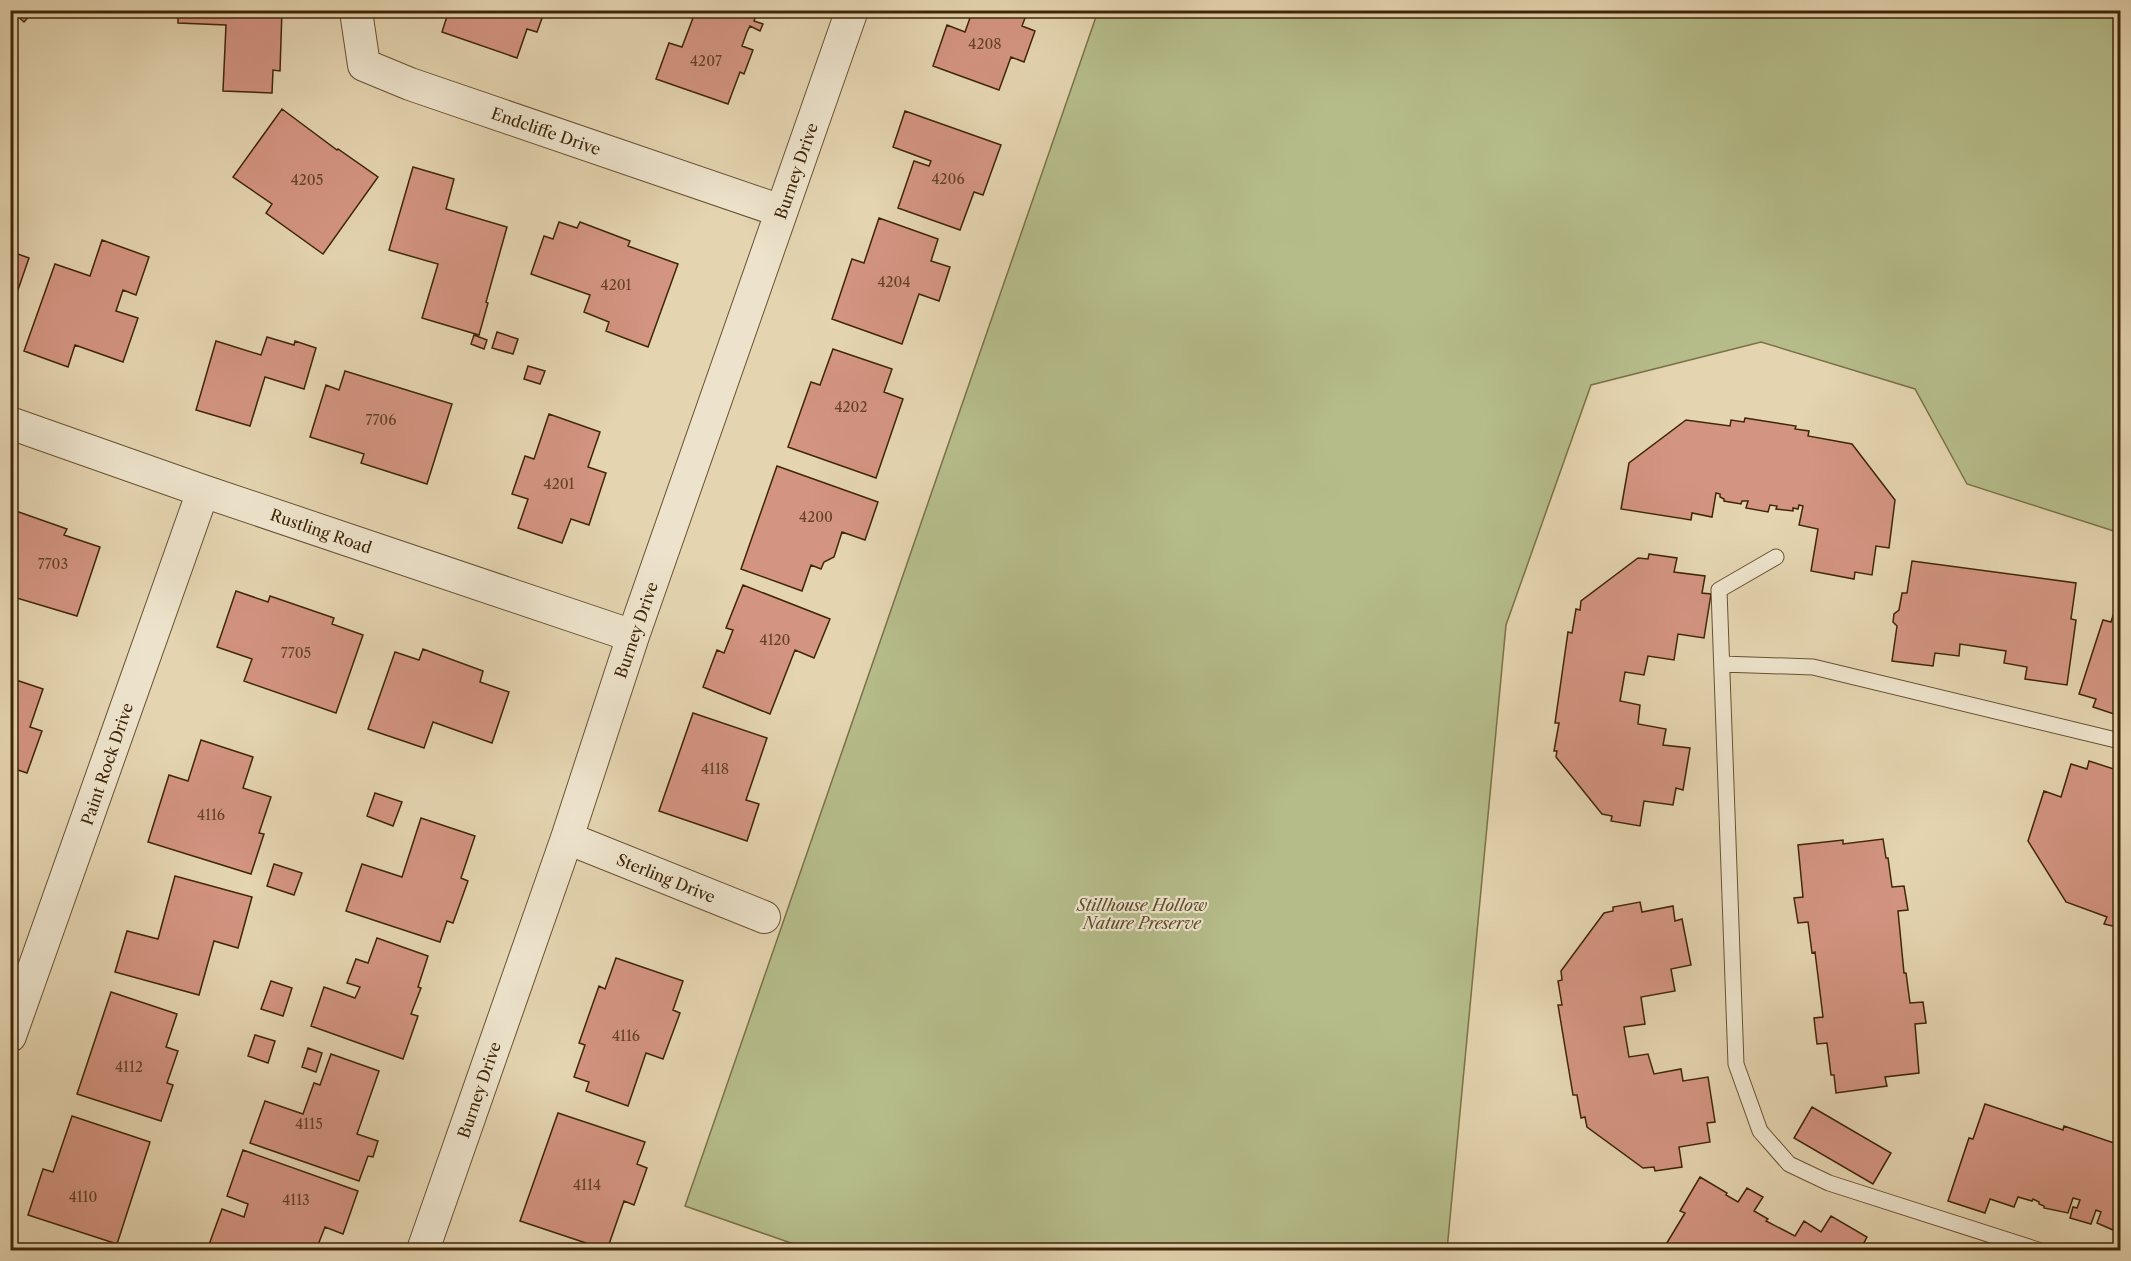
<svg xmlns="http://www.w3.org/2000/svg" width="2131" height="1261" viewBox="0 0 2131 1261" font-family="'Libre Caslon Text',serif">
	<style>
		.green { fill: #b5bc8a; stroke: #7a7148; stroke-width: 1.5 }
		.building { fill: #d39481; stroke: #3f2607; stroke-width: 1.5 }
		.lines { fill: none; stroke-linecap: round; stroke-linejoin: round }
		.lane-casing { stroke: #685231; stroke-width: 17 }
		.street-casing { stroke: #685231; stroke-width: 34 }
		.lane { stroke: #ede3cc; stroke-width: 15 }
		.street { stroke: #ede3cc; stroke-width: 32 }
		.labels { text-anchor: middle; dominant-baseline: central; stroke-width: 4.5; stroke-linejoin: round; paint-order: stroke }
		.number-label { font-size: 14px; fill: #644226 }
		.street-label { font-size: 16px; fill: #3f2607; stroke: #ede3cc }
		.park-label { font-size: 16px; font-style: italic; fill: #5c4c28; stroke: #ede3cc }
	</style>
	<rect width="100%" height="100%" fill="#e4d4b0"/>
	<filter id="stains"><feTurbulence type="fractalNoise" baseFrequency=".00333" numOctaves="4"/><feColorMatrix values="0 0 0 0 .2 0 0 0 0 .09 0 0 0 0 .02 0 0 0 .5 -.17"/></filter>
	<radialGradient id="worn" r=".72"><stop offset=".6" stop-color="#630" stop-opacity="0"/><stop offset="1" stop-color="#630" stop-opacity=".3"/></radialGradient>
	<!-- green -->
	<path class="green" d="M 1098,11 L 2120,11 L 2120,533 L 1967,484 L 1915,389 L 1761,342 L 1591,385 L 1506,625 L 1447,1250 L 811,1250 L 685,1206 Z"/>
	<!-- building -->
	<path class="building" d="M 11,10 L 35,10 L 24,22 Z
		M 178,10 L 282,10 L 280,71 L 273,70 L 272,93 L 223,91 L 226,25 L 178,23 Z
		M 449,10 L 545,10 L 537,32 L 527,29 L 517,58 L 442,32 Z
		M 696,10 L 758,10 L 754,21 L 763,24 L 760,31 L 750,26 L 747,32 L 742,46 L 753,50 L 744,74 L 740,72 L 728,104 L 656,79 L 669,43 L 682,47 Z
		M 948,10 L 1028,10 L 1022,26 L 1035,31 L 1024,62 L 1011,57 L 999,90 L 933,66 L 947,25 L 965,32 L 970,18 Z
		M 282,109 L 337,150 L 338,149 L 378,177 L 323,254 L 266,213 L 272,204 L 233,177 Z
		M 905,111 L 1001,145 L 983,195 L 974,192 L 960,230 L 898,208 L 914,161 L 929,166 L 931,161 L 893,147 Z
		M 413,167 L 454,179 L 446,209 L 507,227 L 486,302 L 488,303 L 479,335 L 422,318 L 438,264 L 389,250 Z
		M 879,218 L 938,239 L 931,261 L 950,267 L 939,301 L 919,294 L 902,344 L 832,319 L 852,259 L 864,263 Z
		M 559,222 L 577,228 L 580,222 L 630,241 L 628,246 L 678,264 L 648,347 L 606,331 L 609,322 L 584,312 L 590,295 L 531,274 L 544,236 L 553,239 Z
		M 102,240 L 149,257 L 136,295 L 123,290 L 116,311 L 138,318 L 123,362 L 75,345 L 68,367 L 24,351 L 55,264 L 90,276 Z
		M 10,245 L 17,247 L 15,253 L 29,258 L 10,313 Z
		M 497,332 L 518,339 L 513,354 L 492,348 Z
		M 474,335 L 487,340 L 484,349 L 471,344 Z
		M 267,337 L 294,345 L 295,341 L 316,348 L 304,389 L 265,377 L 250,426 L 196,410 L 216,341 L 261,355 Z
		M 833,349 L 892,369 L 884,392 L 903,399 L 876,478 L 788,447 L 811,382 L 820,385 Z
		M 528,366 L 545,371 L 540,384 L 524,379 Z
		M 345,371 L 452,404 L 427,484 L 361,463 L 364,454 L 310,437 L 326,385 L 339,390 Z
		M 549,414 L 600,432 L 588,467 L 606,473 L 589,525 L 571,519 L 562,543 L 518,528 L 528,499 L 512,494 L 525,456 L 534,459 Z
		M 1745,418 L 1796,426 L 1795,429 L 1809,431 L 1808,436 L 1852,444 L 1895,500 L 1889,548 L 1876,546 L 1872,575 L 1855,572 L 1854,579 L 1811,571 L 1818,529 L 1799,525 L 1803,506 L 1799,505 L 1798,509 L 1793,508 L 1793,511 L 1776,509 L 1777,506 L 1770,505 L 1768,512 L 1746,508 L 1748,501 L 1742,501 L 1741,504 L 1724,501 L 1724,499 L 1720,497 L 1720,494 L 1716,493 L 1712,517 L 1692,513 L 1691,520 L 1621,509 L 1629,463 L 1686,420 L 1730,426 L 1731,420 L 1744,422 Z
		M 777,466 L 878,502 L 865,540 L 842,532 L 834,557 L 824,562 L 821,569 L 811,565 L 802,591 L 741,569 Z
		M 13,510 L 67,529 L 64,535 L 100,547 L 77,616 L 10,596 L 10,516 Z
		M 1649,554 L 1677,558 L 1674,572 L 1705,576 L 1702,593 L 1711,594 L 1704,638 L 1678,634 L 1674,660 L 1648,656 L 1644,675 L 1625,672 L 1620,701 L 1640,705 L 1638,724 L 1666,729 L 1663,745 L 1690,748 L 1683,790 L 1676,788 L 1673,805 L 1644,801 L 1640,826 L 1611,821 L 1612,816 L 1602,814 L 1556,757 L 1557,751 L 1554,751 L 1559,723 L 1555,723 L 1568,632 L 1572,633 L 1576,609 L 1580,610 L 1581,601 L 1638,558 L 1648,559 Z
		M 1912,561 L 2076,583 L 2071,619 L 2076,620 L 2067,685 L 2025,679 L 2027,667 L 2004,663 L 2006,651 L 1960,644 L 1959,656 L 1935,653 L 1933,666 L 1892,661 L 1897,626 L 1893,622 L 1894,614 L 1899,610 L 1902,593 L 1907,593 Z
		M 743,585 L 830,619 L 814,658 L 795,650 L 770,714 L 703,687 L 717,650 L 724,653 L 733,630 L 726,628 Z
		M 236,591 L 268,602 L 270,596 L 334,618 L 332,624 L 363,635 L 336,713 L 244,681 L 252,659 L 217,647 Z
		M 2120,593 L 2120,716 L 2093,707 L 2096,699 L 2079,694 L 2103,620 L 2111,622 Z
		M 423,649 L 483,671 L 480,682 L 509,692 L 492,743 L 433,722 L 424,748 L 368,729 L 395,652 L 419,660 Z
		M 10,678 L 43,689 L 30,727 L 42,731 L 27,773 L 15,769 L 10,783 Z
		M 693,713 L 767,738 L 746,800 L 759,804 L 747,841 L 659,811 Z
		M 201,740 L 253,757 L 243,788 L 271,797 L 259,833 L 264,834 L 251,874 L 148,842 L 169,775 L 188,781 Z
		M 2089,761 L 2120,771 L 2120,796 L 2114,819 L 2120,821 L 2120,932 L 2116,930 L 2117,927 L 2104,924 L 2107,917 L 2066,902 L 2028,841 L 2044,791 L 2061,797 L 2071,764 L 2087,769 Z
		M 375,793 L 402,802 L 393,826 L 367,816 Z
		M 421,818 L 475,836 L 461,878 L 468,881 L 453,923 L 447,921 L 440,942 L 346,911 L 362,864 L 402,877 Z
		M 1883,839 L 1886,858 L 1888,858 L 1892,887 L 1904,886 L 1908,910 L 1898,911 L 1904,973 L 1906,973 L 1910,1003 L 1923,1002 L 1926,1023 L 1915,1024 L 1919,1073 L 1885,1077 L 1887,1086 L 1836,1093 L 1834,1075 L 1831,1075 L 1827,1043 L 1817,1044 L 1814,1018 L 1823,1017 L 1815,952 L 1812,953 L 1808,922 L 1798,923 L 1794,898 L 1803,897 L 1798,845 L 1843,840 L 1843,844 Z
		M 274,864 L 302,873 L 294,895 L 267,886 Z
		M 175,876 L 252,897 L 238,948 L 214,941 L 199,995 L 115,972 L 127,931 L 158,939 Z
		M 1640,902 L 1642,912 L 1673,906 L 1675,921 L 1682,919 L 1691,965 L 1671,969 L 1675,991 L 1641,997 L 1645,1024 L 1624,1027 L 1629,1057 L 1648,1054 L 1654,1074 L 1681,1069 L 1683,1081 L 1708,1077 L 1715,1122 L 1707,1123 L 1710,1142 L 1679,1147 L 1682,1167 L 1655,1171 L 1654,1167 L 1643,1168 L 1587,1127 L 1585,1117 L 1581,1118 L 1577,1095 L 1573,1095 L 1558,1005 L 1562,1005 L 1558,981 L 1562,980 L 1561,971 L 1604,913 L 1613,911 L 1613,907 Z
		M 377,938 L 428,956 L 418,987 L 421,988 L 411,1014 L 418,1016 L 403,1059 L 311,1026 L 324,987 L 355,998 L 360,987 L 347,983 L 356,959 L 368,963 Z
		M 616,958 L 683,981 L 673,1010 L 680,1013 L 663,1059 L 646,1053 L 628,1106 L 586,1091 L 589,1082 L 574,1077 L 585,1045 L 579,1043 L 599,986 L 605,989 Z
		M 271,981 L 292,988 L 283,1016 L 261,1009 Z
		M 111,992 L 177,1014 L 166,1047 L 178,1051 L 167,1083 L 173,1085 L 161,1121 L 77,1094 Z
		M 255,1035 L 275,1041 L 268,1063 L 248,1056 Z
		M 308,1048 L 322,1053 L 316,1072 L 302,1067 Z
		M 331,1054 L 379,1071 L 357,1134 L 378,1141 L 373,1157 L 368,1156 L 359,1181 L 250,1143 L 265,1101 L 303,1114 L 314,1083 L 320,1085 Z
		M 1985,1104 L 2063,1130 L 2064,1126 L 2120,1145 L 2120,1233 L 2097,1223 L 2101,1212 L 2096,1210 L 2091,1224 L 2070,1218 L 2073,1207 L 2077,1208 L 2080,1200 L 2073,1198 L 2068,1213 L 2044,1208 L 2044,1206 L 2039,1204 L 2039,1202 L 2033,1199 L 2032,1201 L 2018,1197 L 2014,1207 L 1990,1199 L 1985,1213 L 1948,1201 L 1969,1138 L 1973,1139 Z
		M 1812,1107 L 1891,1153 L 1873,1184 L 1794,1138 Z
		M 558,1113 L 645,1142 L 637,1164 L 647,1168 L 634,1205 L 624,1201 L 607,1250 L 520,1221 Z
		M 72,1116 L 150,1142 L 117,1244 L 28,1215 L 43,1169 L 53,1172 Z
		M 243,1150 L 358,1191 L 343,1234 L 325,1227 L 316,1250 L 207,1250 L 222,1209 L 244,1217 L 248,1204 L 227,1196 Z
		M 1700,1177 L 1727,1193 L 1726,1195 L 1738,1202 L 1747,1188 L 1763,1197 L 1754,1211 L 1768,1219 L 1766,1221 L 1795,1236 L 1804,1221 L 1821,1232 L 1831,1216 L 1867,1237 L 1860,1250 L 1672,1250 L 1665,1246 L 1685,1213 L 1680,1211 Z"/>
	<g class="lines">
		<defs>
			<path id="lane" d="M 1776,557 L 1719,590 L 1736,1064 L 1760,1131 L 1789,1164 L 1829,1183 L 2038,1250
				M 1722,664 L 1813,667 L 2120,741"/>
			<path id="street" d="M 359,10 L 357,18 L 364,65 L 410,84 L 781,211
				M 10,423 L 203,491 L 633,636
				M 567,838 L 764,917
				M 10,1036 L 203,491
				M 423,1250 L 567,838 L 633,636 L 852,10"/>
		</defs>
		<!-- lane casing -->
		<use href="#lane" class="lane-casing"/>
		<!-- street casing -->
		<use href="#street" class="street-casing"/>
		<!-- lane -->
		<use href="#lane" class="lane"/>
		<!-- street -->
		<use href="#street" class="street"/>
	</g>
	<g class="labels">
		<!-- number labels -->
		<g class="number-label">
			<text x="985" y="44">4208</text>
			<text x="706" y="61">4207</text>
			<text x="948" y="179">4206</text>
			<text x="307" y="180">4205</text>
			<text x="894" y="282">4204</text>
			<text x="616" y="285">4201</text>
			<text x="851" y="407">4202</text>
			<text x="381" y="420">7706</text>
			<text x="559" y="484">4201</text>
			<text x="816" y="517">4200</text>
			<text x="53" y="564">7703</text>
			<text x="775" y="640">4120</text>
			<text x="296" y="653">7705</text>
			<text x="715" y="769">4118</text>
			<text x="211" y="815">4116</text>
			<text x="626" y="1036">4116</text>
			<text x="129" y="1067">4112</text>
			<text x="309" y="1124">4115</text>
			<text x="587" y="1185">4114</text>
			<text x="83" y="1197">4110</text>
			<text x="296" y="1200">4113</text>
		</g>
		<!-- street labels -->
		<g class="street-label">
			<text transform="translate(546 131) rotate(19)">Endcliffe Drive</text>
			<text transform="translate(796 171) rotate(-71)">Burney Drive</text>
			<text transform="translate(321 531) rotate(19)">Rustling Road</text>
			<text transform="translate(636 630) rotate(-71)">Burney Drive</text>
			<text transform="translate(107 764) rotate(-71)">Paint Rock Drive</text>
			<text transform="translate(666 878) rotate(22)">Sterling Drive</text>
			<text transform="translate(479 1090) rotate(-71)">Burney Drive</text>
		</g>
		<!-- park labels -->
		<g class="park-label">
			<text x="1142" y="905">Stillhouse Hollow<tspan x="1142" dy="18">Nature Preserve</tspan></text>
		</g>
	</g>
	<!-- margin -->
	<rect width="2131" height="1261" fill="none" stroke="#e4d4b0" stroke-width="36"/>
	<rect x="12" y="12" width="2107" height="1237" fill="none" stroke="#3f2607" stroke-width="3"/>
	<rect x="18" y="18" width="2095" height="1225" fill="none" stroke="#3f2607" stroke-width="1.5"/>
	<rect width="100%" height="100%" filter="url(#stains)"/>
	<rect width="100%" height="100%" fill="url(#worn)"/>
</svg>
